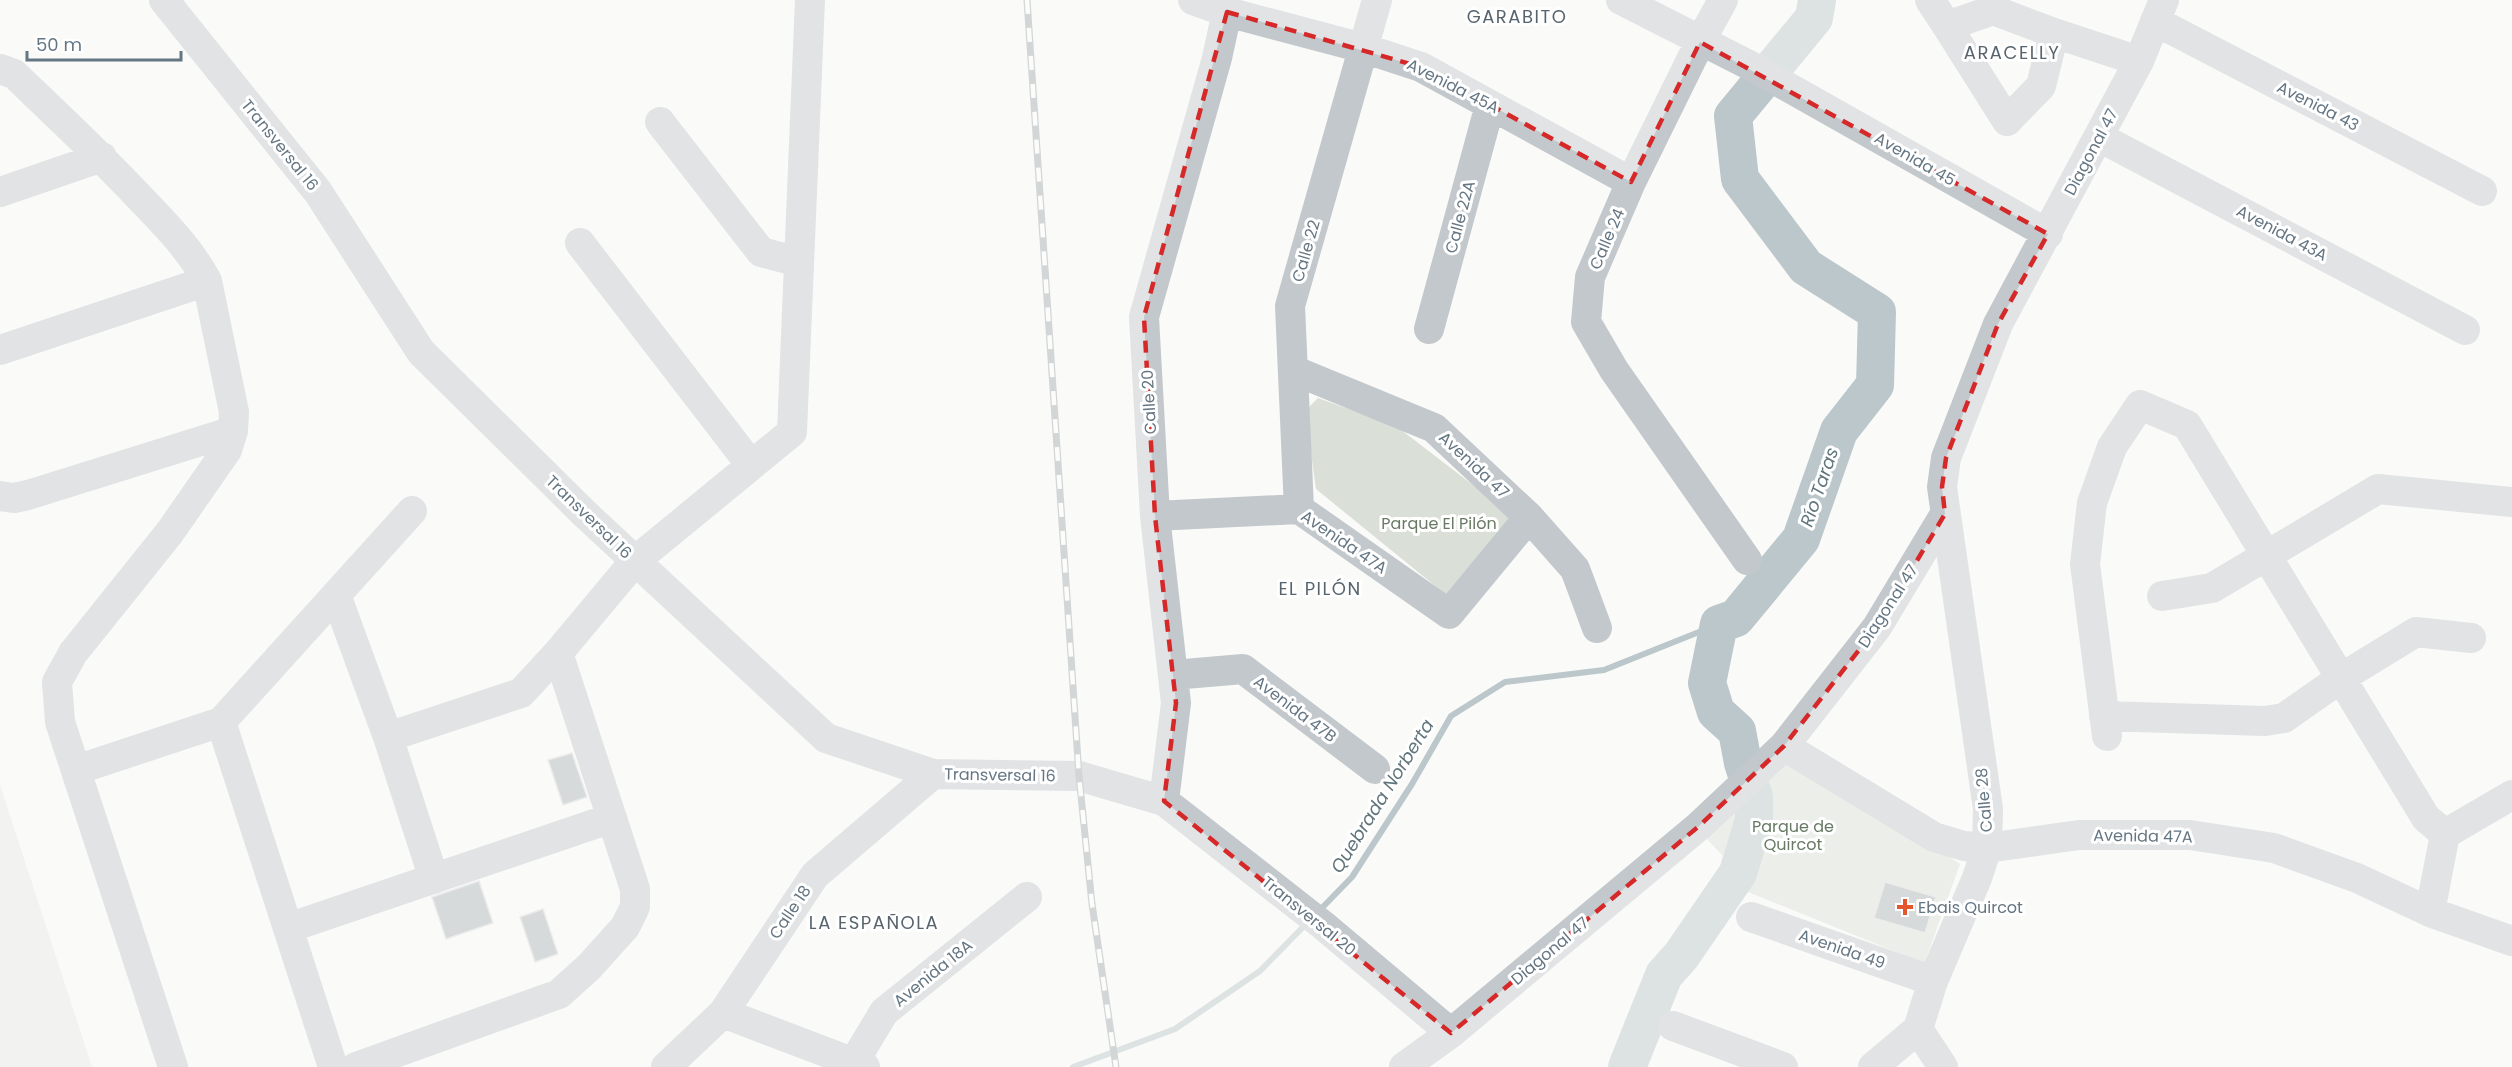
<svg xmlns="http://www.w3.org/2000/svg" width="2512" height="1067" viewBox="0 0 2512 1067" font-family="Poppins,sans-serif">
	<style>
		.built { fill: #e8e9e9 }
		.green { fill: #dadfd7 }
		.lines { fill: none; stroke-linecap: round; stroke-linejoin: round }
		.stream { stroke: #bbc7cb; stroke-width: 6 }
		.river { stroke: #bbc7cb; stroke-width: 38 }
		.building { fill: #aab3b9; stroke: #dcdcda; stroke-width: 1.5 }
		.minor { stroke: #c3c8cc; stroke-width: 30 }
		.rail-casing { stroke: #a2aab0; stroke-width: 7 }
		.rail { stroke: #fff; stroke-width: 4.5; stroke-dasharray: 14; stroke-linecap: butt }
		.marked { fill: none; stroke: #d62828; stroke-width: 4.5; stroke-dasharray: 12 8; stroke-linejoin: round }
		.poi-dot { fill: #e4572e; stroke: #fff; stroke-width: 2 }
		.labels { text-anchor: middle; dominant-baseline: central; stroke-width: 6; stroke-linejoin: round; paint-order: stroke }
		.street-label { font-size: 16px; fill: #657683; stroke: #fff }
		.park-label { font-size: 16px; fill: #687a64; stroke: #fff }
		.poi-label { font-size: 16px; fill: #657683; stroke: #fff; text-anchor: start }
		.neighbourhood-label { font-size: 18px; letter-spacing: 1.5px; fill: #57646e; stroke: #fff }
		.water-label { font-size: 18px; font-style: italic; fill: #60757c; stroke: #fff }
	</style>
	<rect width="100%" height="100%" fill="#fafaf8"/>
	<!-- built -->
	<path class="built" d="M 0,785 L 92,1067 L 0,1067 Z"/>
	<!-- green -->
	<path class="green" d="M 1318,398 L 1396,426 L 1516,518 L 1450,598 L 1316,489 L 1305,411 Z
		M 1784,746 L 1960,864 L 1927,956 L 1926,964 L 1716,879 L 1723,856 L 1704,836 Z"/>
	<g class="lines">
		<!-- stream -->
		<path class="stream" d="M 1318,912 L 1352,877 L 1412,784 L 1451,716 L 1505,682 L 1604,670 L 1719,624
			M 1073,1067 L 1175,1029 L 1260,971 L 1306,924"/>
		<!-- river -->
		<path class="river" d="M 1627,1067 L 1664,975 L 1681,956 L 1738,873 L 1754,820 L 1754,797 L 1743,763 L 1737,731 L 1716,712 L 1707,683 L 1719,624 L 1736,618 L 1801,539 L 1839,431 L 1875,385 L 1877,312 L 1806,267 L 1740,179 L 1733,116 L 1814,18 L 1817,0"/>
	</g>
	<!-- building -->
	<path class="building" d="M 572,753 L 587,797 L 563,805 L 548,760 Z
		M 479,881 L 493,923 L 446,939 L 432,897 Z
		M 1885,882 L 1936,897 L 1925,933 L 1874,918 Z
		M 543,909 L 558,954 L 535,962 L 520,917 Z"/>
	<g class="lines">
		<!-- minor -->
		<path class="minor" d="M 164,0 L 318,192 L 421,352 L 585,514 L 826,738 L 933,774 L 1079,776 L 1164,801 L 1324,926 L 1451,1033
			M 1193,0 L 1227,12 L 1363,48 L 1421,67 L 1631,182
			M 1621,0 L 1749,65 L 2048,234
			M 1723,0 L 1700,42 L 1631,182 L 1590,277 L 1586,322 L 1614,370 L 1747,560
			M 1930,0 L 1947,26 L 1993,10 L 2054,33 L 2139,61
			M 2155,21 L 2482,191
			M 1947,26 L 2007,121 L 2041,86 L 2054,33
			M 0,69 L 14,74 C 57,115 101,156 141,199 C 166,225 190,249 207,281 L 234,412 L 233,431 L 227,450 L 170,532 L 73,653 L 57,682 L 60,722 L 173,1067
			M 660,122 L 761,252 L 799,262
			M 2099,137 L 2465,330
			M 0,192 L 102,157
			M 580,243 L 751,465
			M 1429,329 L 1490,105
			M 0,350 L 207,281
			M 1293,370 L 1434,428 L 1529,517 L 1575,569 L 1597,628
			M 0,496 L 14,498 L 28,495 L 233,431
			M 1299,509 L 1290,306 L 1377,0
			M 1155,516 L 1299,509 L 1449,614 L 1529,517
			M 336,595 L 388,737
			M 2162,596 L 2212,588 L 2378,489 L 2512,502
			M 1173,675 L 1243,669 L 1375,769
			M 2104,716 L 2265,721 L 2284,718 L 2341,678 L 2416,632 L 2471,638
			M 221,722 L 412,511
			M 2107,736 L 2085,564 L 2092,503 L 2112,447 L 2140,405 L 2187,425 L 2426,818 L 2445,834 L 2430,912
			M 1784,746 L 1934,837 L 1964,846 L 1987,848 L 2079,835 L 2190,835 L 2274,848 L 2357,878 L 2430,912 L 2512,941
			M 76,770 L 221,722 L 333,1067
			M 1164,801 L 1176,703 L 1155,516 L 1144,317 L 1217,58 L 1227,12
			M 2445,834 L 2512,795
			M 434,879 L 388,737 L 521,693 L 558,653
			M 1751,917 L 1933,981
			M 288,928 L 612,818
			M 723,1013 L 865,1067
			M 1673,1026 L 1783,1067
			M 1918,1029 L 1933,981 L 1977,878 L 1987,848 L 1988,809 L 1942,487 L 1946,458 L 1998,324 L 2139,61 L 2164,0
			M 1918,1029 L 1943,1067
			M 854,1062 L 884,1012 L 1027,897
			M 356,1067 L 559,994 L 589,967 L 625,927 L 635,907 L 635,889 L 558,653 L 635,561 L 792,432 L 810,0
			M 666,1067 L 723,1013 L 815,875 L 933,774
			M 1404,1067 L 1451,1033 L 1699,826 L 1784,746 L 1877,627 L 1945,514
			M 1873,1067 L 1918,1029"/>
		<defs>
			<path id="rail" d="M 1027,0 L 1079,776 L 1092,904 L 1116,1067"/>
		</defs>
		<!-- rail casing -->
		<use href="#rail" class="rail-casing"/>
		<!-- rail -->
		<use href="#rail" class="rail"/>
	</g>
	<!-- marked area -->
	<path d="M0 0H2512V1067H0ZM 1227,12 L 1421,67 L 1631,182 L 1700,42 L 2048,234 L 1998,324 L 1946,458 L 1942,487 L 1945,514 L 1877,627 L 1784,746 L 1699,826 L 1451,1033 L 1164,801 L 1176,703 L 1155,516 L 1144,317 Z" fill="#fafaf8" fill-opacity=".55" fill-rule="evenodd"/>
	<path class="marked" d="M 1227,12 L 1421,67 L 1631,182 L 1700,42 L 2048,234 L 1998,324 L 1946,458 L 1942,487 L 1945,514 L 1877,627 L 1784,746 L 1699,826 L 1451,1033 L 1164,801 L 1176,703 L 1155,516 L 1144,317 Z"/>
	<!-- markers -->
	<path class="poi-dot" d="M1902 898h6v6h6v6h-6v6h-6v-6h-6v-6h6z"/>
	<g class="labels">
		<!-- street labels -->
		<g class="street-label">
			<text transform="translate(1453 86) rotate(27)">Avenida 45A</text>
			<text transform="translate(2318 106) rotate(27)">Avenida 43</text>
			<text transform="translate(280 145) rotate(51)">Transversal 16</text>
			<text transform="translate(2091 152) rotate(-62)">Diagonal 47</text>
			<text transform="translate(1915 159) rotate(30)">Avenida 45</text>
			<text transform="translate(1460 217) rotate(-75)">Calle 22A</text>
			<text transform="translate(2282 233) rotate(28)">Avenida 43A</text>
			<text transform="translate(1607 239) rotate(-67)">Calle 24</text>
			<text transform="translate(1306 251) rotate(-74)">Calle 22</text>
			<text transform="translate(1149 402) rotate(-93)">Calle 20</text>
			<text transform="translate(1474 465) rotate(43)">Avenida 47</text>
			<text transform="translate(589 517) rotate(44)">Transversal 16</text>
			<text transform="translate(1344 542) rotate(34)">Avenida 47A</text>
			<text transform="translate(1888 606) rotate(-57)">Diagonal 47</text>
			<text transform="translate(1295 709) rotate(37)">Avenida 47B</text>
			<text transform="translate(1000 775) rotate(1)">Transversal 16</text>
			<text transform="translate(1984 800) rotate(-95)">Calle 28</text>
			<text transform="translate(2143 836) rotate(1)">Avenida 47A</text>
			<text transform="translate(790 912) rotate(-56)">Calle 18</text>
			<text transform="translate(1309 916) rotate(39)">Transversal 20</text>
			<text transform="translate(1842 949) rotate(19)">Avenida 49</text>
			<text transform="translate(1550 951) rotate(-40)">Diagonal 47</text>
			<text transform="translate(933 973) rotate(-39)">Avenida 18A</text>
		</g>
		<!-- park labels -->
		<g class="park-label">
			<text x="1439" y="523">Parque El Pilón</text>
			<text x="1793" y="826">Parque de<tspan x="1793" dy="18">Quircot</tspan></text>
		</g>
		<!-- poi labels -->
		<g class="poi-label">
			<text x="1918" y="907">Ebais Quircot</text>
		</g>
		<!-- neighbourhood labels -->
		<g class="neighbourhood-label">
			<text x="1517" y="16">GARABITO</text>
			<text x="2012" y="52">ARACELLY</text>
			<text x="1320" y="588">EL PILÓN</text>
			<text x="874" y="922">LA ESPAÑOLA</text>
		</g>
		<!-- water labels -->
		<g class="water-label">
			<text transform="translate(1819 487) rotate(-71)">Río Taras</text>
			<text transform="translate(1382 796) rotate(-58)">Quebrada Norberta</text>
		</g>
	</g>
	<!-- scale -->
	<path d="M27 51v9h154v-9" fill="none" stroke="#657683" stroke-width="3"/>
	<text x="36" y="51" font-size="18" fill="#657683" stroke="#ffffff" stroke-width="4.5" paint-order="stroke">50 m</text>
</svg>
